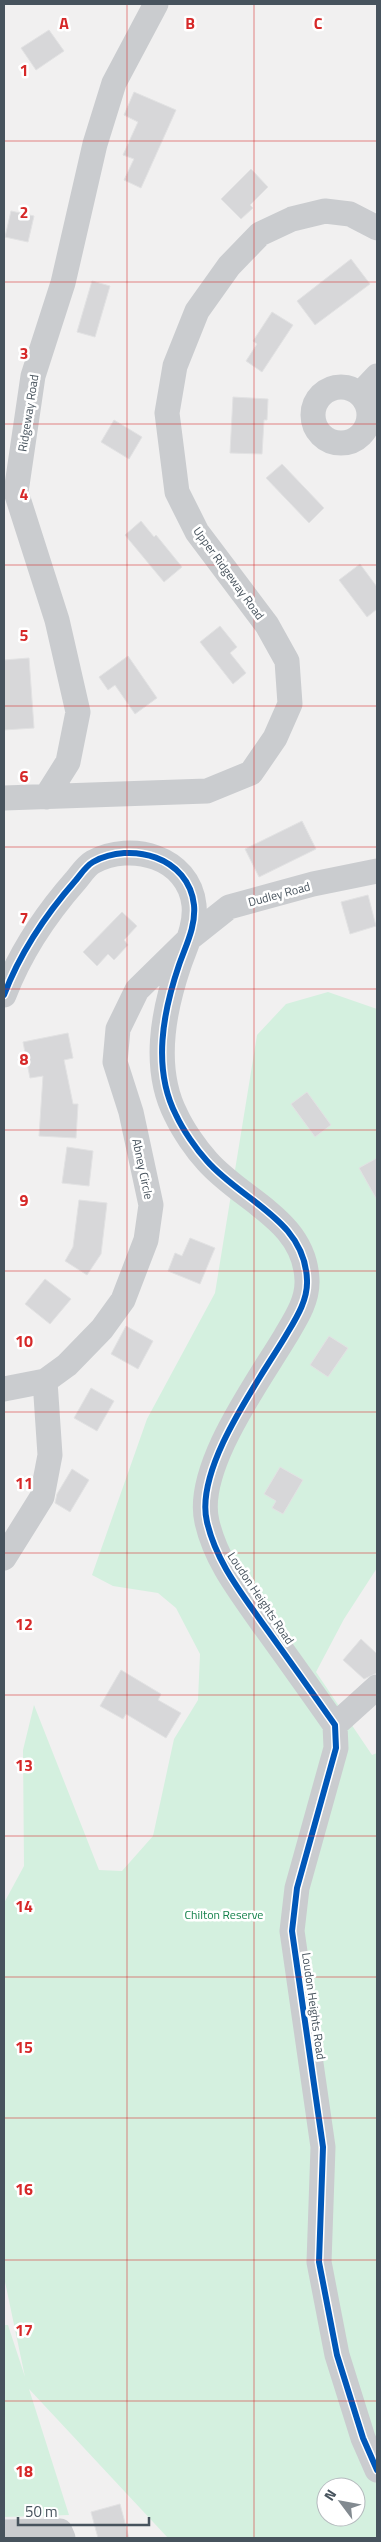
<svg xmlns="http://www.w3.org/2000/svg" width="381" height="2542" viewBox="0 0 381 2542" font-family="'Titillium Web',sans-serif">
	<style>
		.green { fill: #d4f0df; fill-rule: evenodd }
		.building { fill: #d7d7d9; stroke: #e2e2e3 }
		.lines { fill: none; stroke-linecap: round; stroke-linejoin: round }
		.minor { stroke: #cacccf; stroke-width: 25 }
		.cycleway-casing { stroke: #fff; stroke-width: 9 }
		.cycleway { stroke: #0057b8; stroke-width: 6 }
		.grid { fill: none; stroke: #d62828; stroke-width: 1; stroke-opacity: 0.55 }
		.labels { text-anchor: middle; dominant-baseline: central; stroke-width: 5; stroke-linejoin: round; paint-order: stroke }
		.street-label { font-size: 12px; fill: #47535d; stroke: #fff }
		.park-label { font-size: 12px; fill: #15814b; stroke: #fff }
		.grid-label { font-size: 16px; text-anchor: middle; font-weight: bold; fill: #d62828; stroke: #fff; stroke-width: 5; stroke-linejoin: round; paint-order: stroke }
	</style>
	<rect width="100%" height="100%" fill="#f1f0f0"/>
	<!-- green -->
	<path class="green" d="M 328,992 L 377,1009 L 377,1568 L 344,1619 L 316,1672 L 372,1755 L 377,1753 L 377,2538 L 168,2538 L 29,2389 L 69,2515 L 4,2517 L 4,2325 L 8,2325 L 25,2377 L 4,2277 L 4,1903 L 24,1866 L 23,1750 L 34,1705 L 99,1870 L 122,1871 L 153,1836 L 174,1739 L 198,1700 L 200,1654 L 176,1608 L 158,1593 L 113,1586 L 92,1575 L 147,1419 L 215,1293 L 257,1035 L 286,1004 ZM 326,2487 L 356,2487 L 356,2517 L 326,2517 Z"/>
	<!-- building -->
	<path class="building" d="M 49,30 L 64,51 L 36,70 L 21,48 Z
		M 134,92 L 176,110 L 141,188 L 124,180 L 134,159 L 123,155 L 138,122 L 124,115 Z
		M 251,169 L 268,187 L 250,205 L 253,208 L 241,219 L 221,199 Z
		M 11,211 L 34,216 L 28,242 L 5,237 Z
		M 351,259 L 370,284 L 315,325 L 297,301 Z
		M 92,281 L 110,286 L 95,337 L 77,332 Z
		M 272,312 L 293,325 L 262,372 L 246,361 L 257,344 L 253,341 Z
		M 233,397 L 268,399 L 267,420 L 264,420 L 262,454 L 230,453 Z
		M 114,420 L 142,437 L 129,459 L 101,442 Z
		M 282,464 L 324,508 L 309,523 L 266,478 Z
		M 141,521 L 154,537 L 156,535 L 182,567 L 164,582 L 125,535 Z
		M 360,564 L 377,587 L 377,609 L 367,617 L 339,580 Z
		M 220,626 L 237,647 L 230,653 L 246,673 L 233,684 L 200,642 Z
		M 128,656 L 157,698 L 135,714 L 115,685 L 108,690 L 99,677 Z
		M 29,658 L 34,728 L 4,730 L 4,660 Z
		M 302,821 L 316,849 L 259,877 L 245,849 Z
		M 368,895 L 376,926 L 350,934 L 341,902 Z
		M 122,912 L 137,926 L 124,940 L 128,945 L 114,960 L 108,954 L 97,966 L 83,952 Z
		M 68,1033 L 73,1058 L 64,1060 L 73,1104 L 78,1104 L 76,1138 L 39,1136 L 43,1076 L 30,1078 L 23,1042 Z
		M 307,1092 L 331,1125 L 315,1137 L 291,1104 Z
		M 67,1147 L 93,1151 L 89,1186 L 62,1183 Z
		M 377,1158 L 377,1200 L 359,1168 Z
		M 79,1200 L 107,1203 L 101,1254 L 87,1275 L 65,1261 L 73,1247 Z
		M 190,1238 L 215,1248 L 200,1284 L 168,1271 L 175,1253 L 182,1256 Z
		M 45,1279 L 71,1299 L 50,1324 L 25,1304 Z
		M 126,1326 L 153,1341 L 138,1369 L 111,1354 Z
		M 329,1336 L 348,1348 L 328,1377 L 310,1365 Z
		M 91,1388 L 114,1401 L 97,1431 L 74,1418 Z
		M 280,1467 L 303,1480 L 283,1514 L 272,1508 L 276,1501 L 264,1494 Z
		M 72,1469 L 89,1480 L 70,1512 L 55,1503 L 57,1494 Z
		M 361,1639 L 377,1654 L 377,1673 L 364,1679 L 343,1660 Z
		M 121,1670 L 161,1694 L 158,1700 L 181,1713 L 166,1738 L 126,1714 L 123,1719 L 100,1706 Z
		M 120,2504 L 129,2538 L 98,2538 L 91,2512 Z"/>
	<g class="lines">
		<!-- minor -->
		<path class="minor" d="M313 415a28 28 0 1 1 56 0a28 28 0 1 1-56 0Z
			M 360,394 L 377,376
			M 46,797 L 68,762 L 78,712 L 57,620 L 16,492 L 33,376 L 63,283 L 95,144 L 114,83 L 156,4
			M 4,798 L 207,791 L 251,773 L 275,738 L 290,704 L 287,661 L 267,625 L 197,532 L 177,492 L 167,413 L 175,366 L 197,311 L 229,266 L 260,234 L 292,219 L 325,211 L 350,214 L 377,228
			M 4,995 C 20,953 47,913 76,880 C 81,874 86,866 93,862 C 131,841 189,857 194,905 C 196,926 186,945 179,965 C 163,1012 152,1068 176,1115 C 183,1130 196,1149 207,1161 C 242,1201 305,1220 307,1280 C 308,1301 295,1320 285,1337 C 258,1382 194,1469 207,1522 C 216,1561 240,1591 263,1624 C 287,1657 311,1691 335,1725 L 336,1748 L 297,1888 L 292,1931 L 323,2147 L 319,2262 L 337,2355 L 363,2438 L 377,2470
			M 4,1389 L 45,1381 L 67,1365 L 102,1329 L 123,1300 L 146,1240 L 151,1205 L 131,1112 L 115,1062 L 118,1029 L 137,990 L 190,938 L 229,907 L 313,884 L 377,871
			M 4,1558 L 42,1497 L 50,1455 L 45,1381
			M 335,1725 L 377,1687
			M 4,2532 L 60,2531 L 63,2538"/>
		<defs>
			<path id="cycleway" d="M 4,995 C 20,953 47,913 76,880 C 81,874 86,866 93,862 C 131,841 189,857 194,905 C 196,926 186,945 179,965 C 163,1012 152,1068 176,1115 C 183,1130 196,1149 207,1161 C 242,1201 305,1220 307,1280 C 308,1301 295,1320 285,1337 C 258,1382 194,1469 207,1522 C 216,1561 240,1591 263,1624 C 287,1657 311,1691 335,1725 L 336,1748 L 297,1888 L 292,1931 L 323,2147 L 319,2262 L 337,2355 L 363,2438 L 377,2470"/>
		</defs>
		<!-- cycleway casing -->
		<use href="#cycleway" class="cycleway-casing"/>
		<!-- cycleway -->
		<use href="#cycleway" class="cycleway"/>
	</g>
	<!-- grid -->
	<path class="grid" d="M 127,4 L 127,2538M 254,4 L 254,2538M 4,141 L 377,141M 4,282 L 377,282M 4,424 L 377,424M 4,565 L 377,565M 4,706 L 377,706M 4,847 L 377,847M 4,989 L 377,989M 4,1130 L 377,1130M 4,1271 L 377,1271M 4,1412 L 377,1412M 4,1553 L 377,1553M 4,1695 L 377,1695M 4,1836 L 377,1836M 4,1977 L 377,1977M 4,2118 L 377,2118M 4,2260 L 377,2260M 4,2401 L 377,2401"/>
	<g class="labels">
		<!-- street labels -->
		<g class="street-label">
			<text transform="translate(28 413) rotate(-81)">Ridgeway Road</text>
			<text transform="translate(229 573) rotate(54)">Upper Ridgeway Road</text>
			<text transform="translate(279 894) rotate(-15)">Dudley Road</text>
			<text transform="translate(143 1169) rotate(78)">Abney Circle</text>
			<text transform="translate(261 1598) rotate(56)">Loudon Heights Road</text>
			<text transform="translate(314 2006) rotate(82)">Loudon Heights Road</text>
		</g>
		<!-- park labels -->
		<g class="park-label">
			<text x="224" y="1914">Chilton Reserve</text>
		</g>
	</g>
	<g class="grid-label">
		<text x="64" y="29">A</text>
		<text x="190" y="29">B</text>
		<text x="318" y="29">C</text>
		<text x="24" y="76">1</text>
		<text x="24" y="218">2</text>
		<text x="24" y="359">3</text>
		<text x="24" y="500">4</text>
		<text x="24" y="641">5</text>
		<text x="24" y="782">6</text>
		<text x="24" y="924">7</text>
		<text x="24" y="1065">8</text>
		<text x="24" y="1206">9</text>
		<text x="24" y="1347">10</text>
		<text x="24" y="1489">11</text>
		<text x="24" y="1630">12</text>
		<text x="24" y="1771">13</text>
		<text x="24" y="1912">14</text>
		<text x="24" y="2053">15</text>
		<text x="24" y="2195">16</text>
		<text x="24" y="2336">17</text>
		<text x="24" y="2477">18</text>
	</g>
	<!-- border -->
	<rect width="381" height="2542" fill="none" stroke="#47535d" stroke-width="10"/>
	<!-- north arrow -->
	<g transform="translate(341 2502) rotate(302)"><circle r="24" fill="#ffffff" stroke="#b5babe"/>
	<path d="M0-4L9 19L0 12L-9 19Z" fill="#828a90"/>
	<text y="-8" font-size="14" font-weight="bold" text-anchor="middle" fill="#47535d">N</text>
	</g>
	<!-- scale -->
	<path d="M18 2517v8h131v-8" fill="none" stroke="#47535d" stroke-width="2.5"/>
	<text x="25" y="2517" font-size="15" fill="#47535d" stroke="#ffffff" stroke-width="4" paint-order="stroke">50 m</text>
</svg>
